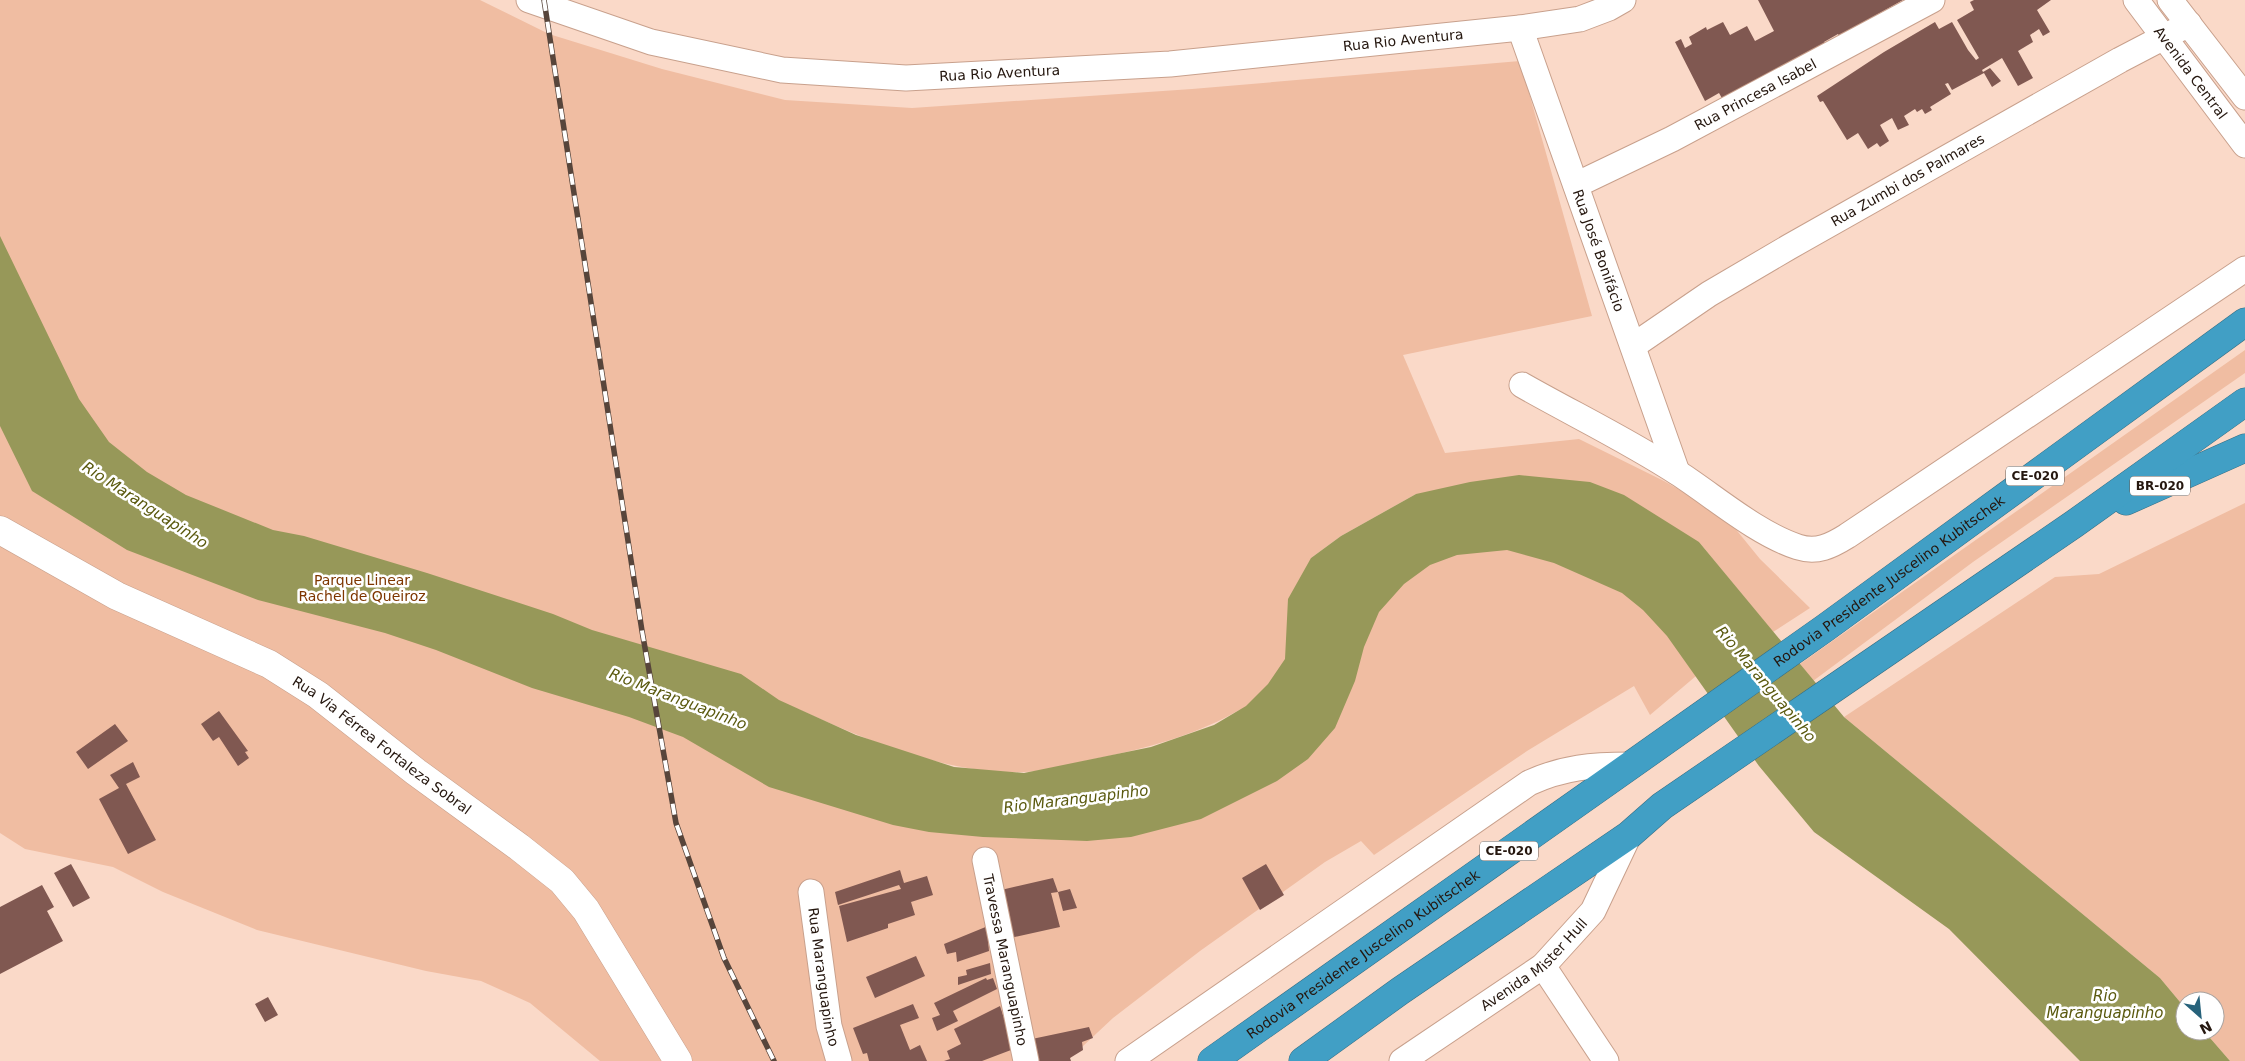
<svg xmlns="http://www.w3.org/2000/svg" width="2245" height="1061" viewBox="0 0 2245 1061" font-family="'DejaVu Sans',sans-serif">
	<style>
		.green { fill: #f0bda2; fill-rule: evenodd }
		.water { fill: #979859 }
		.building { fill: #805851 }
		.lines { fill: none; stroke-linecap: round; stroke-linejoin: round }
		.street-casing { stroke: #c8a08c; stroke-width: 27 }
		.secondary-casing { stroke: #c8a08c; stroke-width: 29 }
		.highway-casing { stroke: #376f85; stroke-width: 29 }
		.street { stroke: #fff; stroke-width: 25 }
		.secondary { stroke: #fff; stroke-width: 28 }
		.highway { stroke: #419fc5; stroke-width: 28 }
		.rail-casing { stroke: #57453b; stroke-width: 5.5 }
		.rail { stroke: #fff; stroke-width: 4; stroke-dasharray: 11; stroke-linecap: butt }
		.labels { text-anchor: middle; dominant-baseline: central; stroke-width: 5; stroke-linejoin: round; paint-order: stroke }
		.shield { fill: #fff; stroke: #665d57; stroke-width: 1 }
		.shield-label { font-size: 12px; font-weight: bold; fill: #25170f }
		.street-label { font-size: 14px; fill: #25170f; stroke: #fff }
		.park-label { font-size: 14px; fill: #7e3600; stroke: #fff }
		.water-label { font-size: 15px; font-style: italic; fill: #5a590e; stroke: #fff }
	</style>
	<rect width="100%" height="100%" fill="#fad9c8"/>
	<!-- green -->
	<path class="green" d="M 0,0 L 480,0 L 549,34 L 662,69 L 785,100 L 912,108 L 1192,89 L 1520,61 L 1592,316 L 1403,355 L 1445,453 L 1579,439 L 1664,481 L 1725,516 L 1760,559 L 1810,608 L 1773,632 L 1699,542 L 1416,494 L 1341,536 L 1311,558 L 1479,540 L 1661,571 L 1679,652 L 1696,676 L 1650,715 L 1634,686 L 1527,751 L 1374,855 L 1361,841 L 1325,862 L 1200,951 L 1113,1018 L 1067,1061 L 600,1061 L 530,1003 L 481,981 L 426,971 L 257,930 L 163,892 L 113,867 L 25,849 L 0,833 ZM 798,709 C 868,741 945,774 1023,772 C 1046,772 1085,760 1109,756 C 1155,746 1200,733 1241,709 L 1111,798 L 801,746 Z
		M 2245,350 L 2245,373 L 1973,562 L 1813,681 L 1800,664 Z
		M 2245,503 L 2245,1061 L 2230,1061 L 2204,1031 L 2215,1031 L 2215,1001 L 2185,1001 L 2185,1008 L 2160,978 L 1844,717 L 2055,577 L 2099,574 Z"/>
	<!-- water -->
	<path class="water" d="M 0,236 L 79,399 L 109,442 L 147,472 L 186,495 L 273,530 L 304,536 L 427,573 L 553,614 L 592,630 L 741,674 L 779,700 L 856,735 L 954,767 L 1024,773 L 1151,747 L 1214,725 L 1246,706 L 1268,684 L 1285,659 L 1288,599 L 1311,558 L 1341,536 L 1416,494 L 1470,482 L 1519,475 L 1590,482 L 1624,495 L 1699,542 L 1844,717 L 2160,978 L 2185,1008 L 2185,1031 L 2204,1031 L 2230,1061 L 2080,1061 L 1949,929 L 1814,832 L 1759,766 L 1667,636 L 1643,610 L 1622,593 L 1554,563 L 1507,550 L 1457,555 L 1430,565 L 1404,584 L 1379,612 L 1364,647 L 1355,681 L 1335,728 L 1308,759 L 1277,781 L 1201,819 L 1131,837 L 1087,841 L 983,837 L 929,832 L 893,825 L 769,787 L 683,737 L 629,717 L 532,688 L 436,650 L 385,633 L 258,600 L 127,550 L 32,491 L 0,426 Z"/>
	<!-- building -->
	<path class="building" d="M 1758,0 L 1903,0 L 1839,36 L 1838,34 L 1824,42 L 1825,43 L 1791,64 L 1790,62 L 1754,81 L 1723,100 L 1719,93 L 1705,101 L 1675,42 L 1681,39 L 1685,48 L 1692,44 L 1689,37 L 1706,27 L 1707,30 L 1723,22 L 1730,35 L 1747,26 L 1755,41 L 1774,31 Z
		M 1974,0 L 2051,0 L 2037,10 L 2050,32 L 2043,36 L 2039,29 L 2030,35 L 2033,42 L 2018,51 L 2033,78 L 2018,86 L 2002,58 L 1982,70 L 1983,72 L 1990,68 L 2001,81 L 1992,87 L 1984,73 L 1952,90 L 1948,83 L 1945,84 L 1951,94 L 1930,107 L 1932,110 L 1925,114 L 1922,109 L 1917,112 L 1915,109 L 1904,116 L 1909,125 L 1898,130 L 1892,118 L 1880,125 L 1889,141 L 1880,147 L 1877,143 L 1868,149 L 1858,133 L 1847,140 L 1823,101 L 1820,102 L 1817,96 L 1884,52 L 1935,22 L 1939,29 L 1952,22 L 1968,50 L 1976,60 L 1979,58 L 1957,20 L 1974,10 L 1970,2 Z
		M 219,711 L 248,751 L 245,752 L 249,758 L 238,766 L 219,737 L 213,741 L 201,724 Z
		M 115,724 L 128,741 L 88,769 L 76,752 Z
		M 133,762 L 140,777 L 126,784 L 156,840 L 128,854 L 99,799 L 119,788 L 110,775 Z
		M 71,864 L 90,898 L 73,907 L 54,873 Z
		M 1266,864 L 1284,895 L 1260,910 L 1242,878 Z
		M 900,870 L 904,883 L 927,876 L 933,895 L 911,902 L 915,915 L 888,924 L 888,928 L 847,942 L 839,906 L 901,889 L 899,885 L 838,905 L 835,892 Z
		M 1053,878 L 1058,892 L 1051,893 L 1060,927 L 1010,938 L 1001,890 Z
		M 42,885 L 54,907 L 47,911 L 63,941 L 0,974 L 0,907 Z
		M 1070,889 L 1077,908 L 1063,911 L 1058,892 Z
		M 988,926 L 991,938 L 988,939 L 989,951 L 957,962 L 956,952 L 947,954 L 944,944 Z
		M 916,956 L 925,976 L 875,998 L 866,977 Z
		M 990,963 L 991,974 L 958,985 L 958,977 L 967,975 L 966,970 Z
		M 986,978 L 987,980 L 993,978 L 997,989 L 953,1011 L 958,1021 L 937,1031 L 932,1018 L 940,1015 L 934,1003 Z
		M 268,997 L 278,1015 L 265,1022 L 255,1004 Z
		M 913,1004 L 919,1018 L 900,1025 L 910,1050 L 920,1045 L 927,1061 L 869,1061 L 867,1053 L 863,1054 L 853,1028 Z
		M 1000,1006 L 1010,1036 L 1008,1037 L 1011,1050 L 982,1061 L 944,1061 L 950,1059 L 947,1051 L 961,1044 L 954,1029 Z
		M 1089,1027 L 1093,1038 L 1082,1042 L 1083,1050 L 1070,1058 L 1071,1061 L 1029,1061 L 1032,1039 Z"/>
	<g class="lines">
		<defs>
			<g id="street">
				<path id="s1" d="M 529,0 L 651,42 L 782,70 L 906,78 L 1170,64 L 1520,28 L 1580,19 L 1609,8 L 1623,0"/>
				<path id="s2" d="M 2136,0 L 2245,145"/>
				<path d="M 2170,0 L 2245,97"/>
				<path id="s3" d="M 1520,28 L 1677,472"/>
				<path id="s4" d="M 1576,185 L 1672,139 L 1932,0"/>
				<path id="s5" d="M 1633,346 L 1709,294 L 1789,247 L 2120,60 L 2189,24"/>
				<path d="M 1522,385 C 1573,414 1629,441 1678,473 C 1715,497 1756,533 1798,547 C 1817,553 1831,546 1847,536 L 2245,269"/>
				<path id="s6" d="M 985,860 L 1026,1061"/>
				<path id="s7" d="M 811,892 L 829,1026 L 839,1061"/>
				<path d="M 1543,966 L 1606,1061"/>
				<path d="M 1128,1061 L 1529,783 C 1564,767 1592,765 1630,765"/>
				<path id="s8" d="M 1402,1061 L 1543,966 L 1593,911 L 1629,835"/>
			</g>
			<g id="secondary">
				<path id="s9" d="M 0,530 L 117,596 L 269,664 L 318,695 L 416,772 L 519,847 L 562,881 L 586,910 L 678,1061"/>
			</g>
			<g id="highway">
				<path d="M 2126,501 L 2245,448"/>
				<path id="s10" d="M 1212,1061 L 1825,628 L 2245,322"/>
				<path d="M 1303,1061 L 1400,991 L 1629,835 L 1662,806 L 2074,524 L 2245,402"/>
			</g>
		</defs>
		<!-- street casing -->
		<use href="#street" class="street-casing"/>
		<!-- secondary casing -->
		<use href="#secondary" class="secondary-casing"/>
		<!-- highway casing -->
		<use href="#highway" class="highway-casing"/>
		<!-- street -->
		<use href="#street" class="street"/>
		<!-- secondary -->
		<use href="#secondary" class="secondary"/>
		<!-- highway -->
		<use href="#highway" class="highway"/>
		<defs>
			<path id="rail" d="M 544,0 L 642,631 L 676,823 L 724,958 L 774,1061"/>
		</defs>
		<!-- rail casing -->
		<use href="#rail" class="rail-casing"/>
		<!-- rail -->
		<use href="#rail" class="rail"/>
	</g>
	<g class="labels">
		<!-- shield labels -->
		<g class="shield">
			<rect x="2006" y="466.5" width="58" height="19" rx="4"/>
			<rect x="2130" y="476.5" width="60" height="19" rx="4"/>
			<rect x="1480" y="841.5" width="58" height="19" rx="4"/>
		</g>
		<g class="shield-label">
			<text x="2035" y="476">CE-020</text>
			<text x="2160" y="486">BR-020</text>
			<text x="1509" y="851">CE-020</text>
		</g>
		<!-- street labels -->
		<g class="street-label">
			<text stroke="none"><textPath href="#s1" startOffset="886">Rua Rio Aventura</textPath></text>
			<text stroke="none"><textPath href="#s1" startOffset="481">Rua Rio Aventura</textPath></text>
			<text stroke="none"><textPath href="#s2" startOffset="91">Avenida Central</textPath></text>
			<text stroke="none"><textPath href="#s4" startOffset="201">Rua Princesa Isabel</textPath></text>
			<text stroke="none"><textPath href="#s5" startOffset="321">Rua Zumbi dos Palmares</textPath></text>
			<text stroke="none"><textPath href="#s3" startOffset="236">Rua José Bonifácio</textPath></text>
			<text stroke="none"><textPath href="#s10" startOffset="830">Rodovia Presidente Juscelino Kubitschek</textPath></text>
			<text stroke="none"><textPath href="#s9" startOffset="440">Rua Via Férrea Fortaleza Sobral</textPath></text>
			<text stroke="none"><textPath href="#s10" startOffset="185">Rodovia Presidente Juscelino Kubitschek</textPath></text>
			<text stroke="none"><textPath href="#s6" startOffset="102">Travessa Maranguapinho</textPath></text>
			<text stroke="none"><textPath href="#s8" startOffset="164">Avenida Mister Hull</textPath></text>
			<text stroke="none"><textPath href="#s7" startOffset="86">Rua Maranguapinho</textPath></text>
		</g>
		<!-- park labels -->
		<g class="park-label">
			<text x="362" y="580">Parque Linear<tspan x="362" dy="16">Rachel de Queiroz</tspan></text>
		</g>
		<!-- water labels -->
		<g class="water-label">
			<text transform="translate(145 505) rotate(33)">Rio Maranguapinho</text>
			<text transform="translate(1766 684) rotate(50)">Rio Maranguapinho</text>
			<text transform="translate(678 699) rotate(21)">Rio Maranguapinho</text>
			<text transform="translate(1076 799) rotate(-7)">Rio Maranguapinho</text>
			<text x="2105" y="996">Rio<tspan x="2105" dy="17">Maranguapinho</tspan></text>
		</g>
	</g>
	<!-- north arrow -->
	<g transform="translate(2200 1016) rotate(153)"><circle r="24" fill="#ffffff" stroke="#a8a29f"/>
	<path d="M0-4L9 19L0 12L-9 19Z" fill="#27627b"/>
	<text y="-8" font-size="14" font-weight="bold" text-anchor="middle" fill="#25170f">N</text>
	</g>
</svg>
